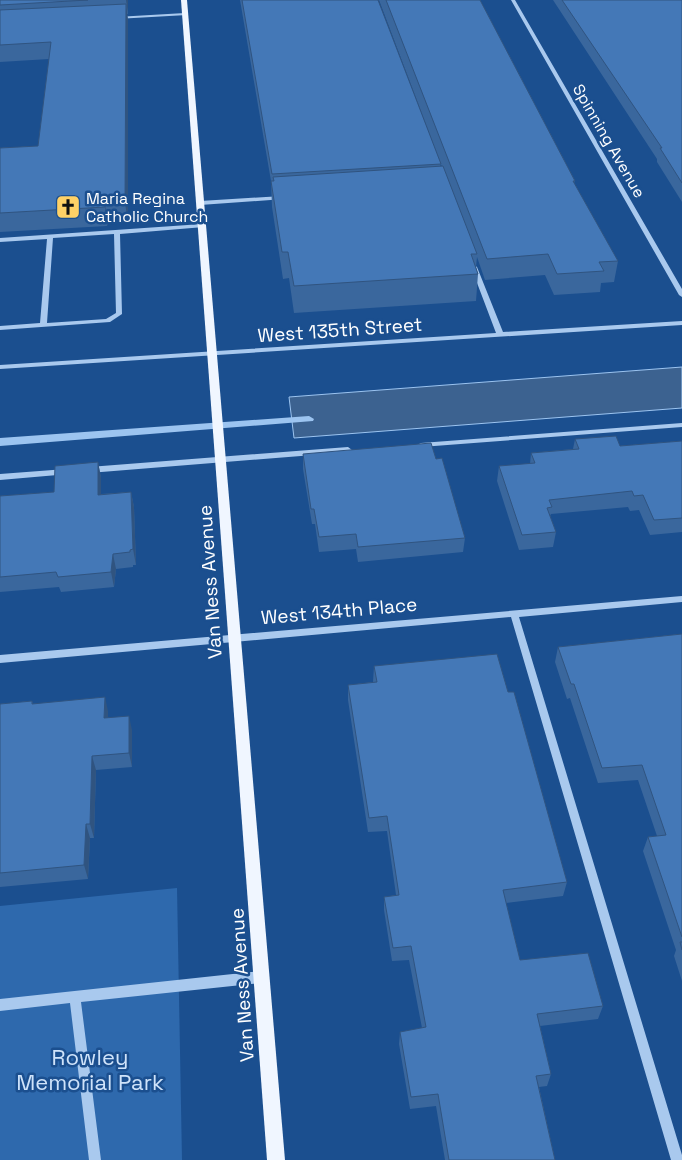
<svg xmlns="http://www.w3.org/2000/svg" width="682" height="1160" viewBox="0 0 682 1160" font-family="'Space Grotesk',sans-serif">
	<style>
		.green { fill: #2e69ad }
		.water { fill: #3c6290; stroke: #9cc4f0 }
		.lines { fill: none; stroke-linecap: round; stroke-linejoin: round }
		.stream { fill: #9cc4f0; fill-rule: evenodd }
		.minor { fill: #a9c9ee; fill-rule: evenodd }
		.major { fill: #f0f6ff; fill-rule: evenodd }
		.wall { fill: #3a679d }
		.shaded-wall { fill: #305480 }
		.building { fill: #4478b7; stroke: #305480 }
		.labels { text-anchor: middle; dominant-baseline: central; stroke-width: 5; stroke-linejoin: round; paint-order: stroke }
		.far-street-label { font-size: 16px; fill: #fff; stroke: #1b4f8f }
		.far-poi-label { font-size: 16px; fill: #fff; stroke: #1b4f8f; text-anchor: start }
		.street-label { font-size: 19px; fill: #fff; stroke: #1b4f8f }
		.near-park-label { font-size: 22px; fill: #cfe3fa; stroke: #1b4f8f }
	</style>
	<rect width="100%" height="100%" fill="#1b4f8f"/>
	<!-- green -->
	<path class="green" d="M 177,888 L 182,1160 L 0,1160 L 0,906 Z"/>
	<!-- water -->
	<path class="water" d="M 682,367 L 682,408 L 294,438 L 289,397 Z"/>
	<g class="lines">
		<!-- stream -->
		<path class="stream" d="M 309,416 L 314,419 L 313,421 L 0,446 L 0,438 Z"/>
		<!-- minor -->
		<path class="minor" d="M 511,0 L 515,0 L 682,289 L 682,297 L 679,295 Z
			M 185,13 L 187,14 L 187,15 L 116,19 L 114,18 L 116,17 Z
			M 282,196 L 285,198 L 284,199 L 200,205 L 197,203 L 200,201 Z
			M 202,224 L 204,225 L 204,227 L 120,234 L 122,314 L 110,322 L 0,330 L 0,326 L 40,323 L 47,239 L 0,242 L 0,238 ZM 114,234 L 116,313 L 106,319 L 47,323 L 53,238 Z
			M 474,265 L 477,267 L 503,332 L 682,321 L 682,325 L 0,369 L 0,365 L 496,333 L 471,267 Z
			M 682,423 L 682,427 L 421,447 L 417,445 L 421,443 Z
			M 348,447 L 352,450 L 351,452 L 89,473 L 85,470 L 89,467 Z
			M 66,469 L 70,472 L 69,474 L 0,480 L 0,474 Z
			M 682,596 L 682,602 L 519,617 L 682,1155 L 682,1160 L 671,1160 L 511,617 L 0,663 L 0,655 Z
			M 261,971 L 265,973 L 267,977 L 265,981 L 261,983 L 81,1002 L 101,1160 L 89,1160 L 70,1003 L 0,1011 L 0,999 Z"/>
		<!-- major -->
		<path class="major" d="M 181,0 L 187,0 L 285,1160 L 267,1160 Z"/>
	</g>
	<!-- wall -->
	<path class="wall" d="M 0,0 L 128,0 L 128,14 L 127,14 L 128,20 L 128,222 L 108,223 L 107,226 L 0,232 L 0,148 L 38,146 L 49,59 L 0,62 Z
		M 240,0 L 378,0 L 441,164 L 440,167 L 442,167 L 379,0 L 480,0 L 575,181 L 574,183 L 618,261 L 614,282 L 601,283 L 600,292 L 554,295 L 545,275 L 485,280 L 477,257 L 476,267 L 478,274 L 476,301 L 294,313 L 289,278 L 283,279 L 272,207 L 271,181 Z
		M 553,0 L 682,0 L 682,202 L 657,162 L 657,159 Z
		M 575,439 L 620,446 L 682,441 L 682,532 L 650,535 L 639,510 L 630,511 L 628,507 L 551,514 L 550,516 L 556,532 L 553,547 L 519,550 L 497,481 L 499,466 L 530,464 L 531,453 L 573,449 Z
		M 303,454 L 436,459 L 465,538 L 463,552 L 358,562 L 356,549 L 319,552 L 315,524 L 312,524 L 303,469 Z
		M 98,462 L 101,478 L 101,494 L 131,492 L 134,507 L 136,565 L 133,565 L 133,567 L 116,569 L 114,587 L 61,592 L 59,587 L 0,592 L 0,496 L 54,492 Z
		M 682,634 L 682,981 L 674,956 L 676,950 L 643,851 L 648,837 L 657,836 L 638,780 L 598,783 L 570,698 L 567,699 L 555,662 L 558,647 Z
		M 374,666 L 508,692 L 567,882 L 563,896 L 506,903 L 520,960 L 603,1006 L 598,1019 L 540,1026 L 551,1074 L 547,1086 L 539,1087 L 555,1160 L 445,1160 L 436,1106 L 410,1109 L 399,1044 L 400,1032 L 422,1028 L 409,960 L 392,961 L 384,910 L 384,897 L 396,895 L 387,831 L 368,832 L 348,700 L 348,685 L 373,682 Z
		M 32,701 L 33,704 L 108,711 L 108,718 L 132,730 L 132,767 L 96,770 L 94,838 L 90,838 L 88,879 L 0,887 L 0,704 Z"/>
	<!-- shaded-wall -->
	<path class="shaded-wall" d="M 126,0 L 128,0 L 128,14 Z
		M 126,4 L 128,20 L 128,222 L 125,203 Z
		M 105,204 L 108,223 L 107,226 L 105,207 Z
		M 98,462 L 101,478 L 101,510 L 98,495 Z
		M 131,492 L 134,507 L 136,565 L 133,549 Z
		M 113,554 L 116,569 L 114,587 L 111,572 Z
		M 105,697 L 108,711 L 108,733 L 104,718 Z
		M 129,716 L 132,730 L 132,767 L 129,753 Z
		M 92,756 L 96,770 L 94,838 L 90,824 Z
		M 86,824 L 90,838 L 88,879 L 84,865 Z"/>
	<!-- building -->
	<path class="building" d="M 0,0 L 88,0 L 0,5 Z
		M 242,0 L 378,0 L 441,164 L 272,174 Z
		M 386,0 L 480,0 L 575,181 L 573,181 L 618,261 L 599,262 L 604,271 L 557,274 L 548,254 L 487,259 Z
		M 562,0 L 682,0 L 682,183 L 660,148 L 662,148 Z
		M 126,4 L 125,203 L 105,204 L 105,207 L 0,213 L 0,148 L 38,146 L 51,42 L 0,45 L 0,10 Z
		M 443,166 L 477,254 L 471,254 L 478,274 L 294,286 L 288,252 L 282,252 L 271,181 L 274,181 L 273,177 Z
		M 616,436 L 620,446 L 682,441 L 682,518 L 654,520 L 643,495 L 634,496 L 632,491 L 549,500 L 552,507 L 547,508 L 556,532 L 522,535 L 499,466 L 535,463 L 531,453 L 579,449 L 575,439 Z
		M 431,443 L 436,459 L 442,458 L 465,538 L 358,547 L 356,534 L 319,537 L 314,509 L 311,509 L 303,454 Z
		M 98,462 L 98,495 L 131,492 L 133,549 L 130,550 L 130,552 L 113,554 L 111,572 L 58,577 L 56,572 L 0,577 L 0,496 L 54,492 L 55,466 Z
		M 682,634 L 682,937 L 648,837 L 666,835 L 642,765 L 602,768 L 574,684 L 571,684 L 558,647 Z
		M 497,654 L 508,692 L 514,692 L 567,882 L 503,890 L 520,960 L 588,953 L 603,1006 L 537,1014 L 551,1074 L 536,1076 L 555,1160 L 449,1160 L 438,1094 L 411,1097 L 400,1032 L 426,1027 L 411,946 L 393,948 L 384,897 L 399,895 L 387,816 L 369,818 L 348,685 L 377,682 L 374,666 Z
		M 105,697 L 104,718 L 129,716 L 129,753 L 92,756 L 90,824 L 86,824 L 84,865 L 0,873 L 0,704 L 32,701 L 32,704 Z
		M 680,942 L 682,942 L 682,950 Z"/>
	<!-- icons -->
	<defs>
		<symbol id="church-square" viewBox="-11 -11 22 22"><rect x="-9" y="-9" width="18" height="18" rx="4" fill="#ffd166" stroke="#1b4f8f"/><path d="M-1.2-6h2.4v3.5h3.3v2.4h-3.3V6h-2.4V-.1h-3.3v-2.4h3.3Z" fill="#111"/></symbol>
	</defs>
	<g fill-rule="evenodd">
		<use href="#church-square" x="54" y="193" width="28" height="28"/>
	</g>
	<g class="labels">
		<!-- far-street labels -->
		<g class="far-street-label">
			<text transform="translate(609 141) rotate(60)">Spinning Avenue</text>
		</g>
		<!-- far-poi labels -->
		<g class="far-poi-label">
			<text x="86" y="198">Maria Regina<tspan x="86" dy="18">Catholic Church</tspan></text>
		</g>
		<!-- street labels -->
		<g class="street-label">
			<text transform="translate(340 330) rotate(-4)">West 135th Street</text>
			<text transform="translate(210 582) rotate(-94)">Van Ness Avenue</text>
			<text transform="translate(339 611) rotate(-5)">West 134th Place</text>
			<text transform="translate(242 985) rotate(-94)">Van Ness Avenue</text>
		</g>
		<!-- near-park labels -->
		<g class="near-park-label">
			<text x="90" y="1057">Rowley<tspan x="90" dy="25">Memorial Park</tspan></text>
		</g>
	</g>
</svg>
